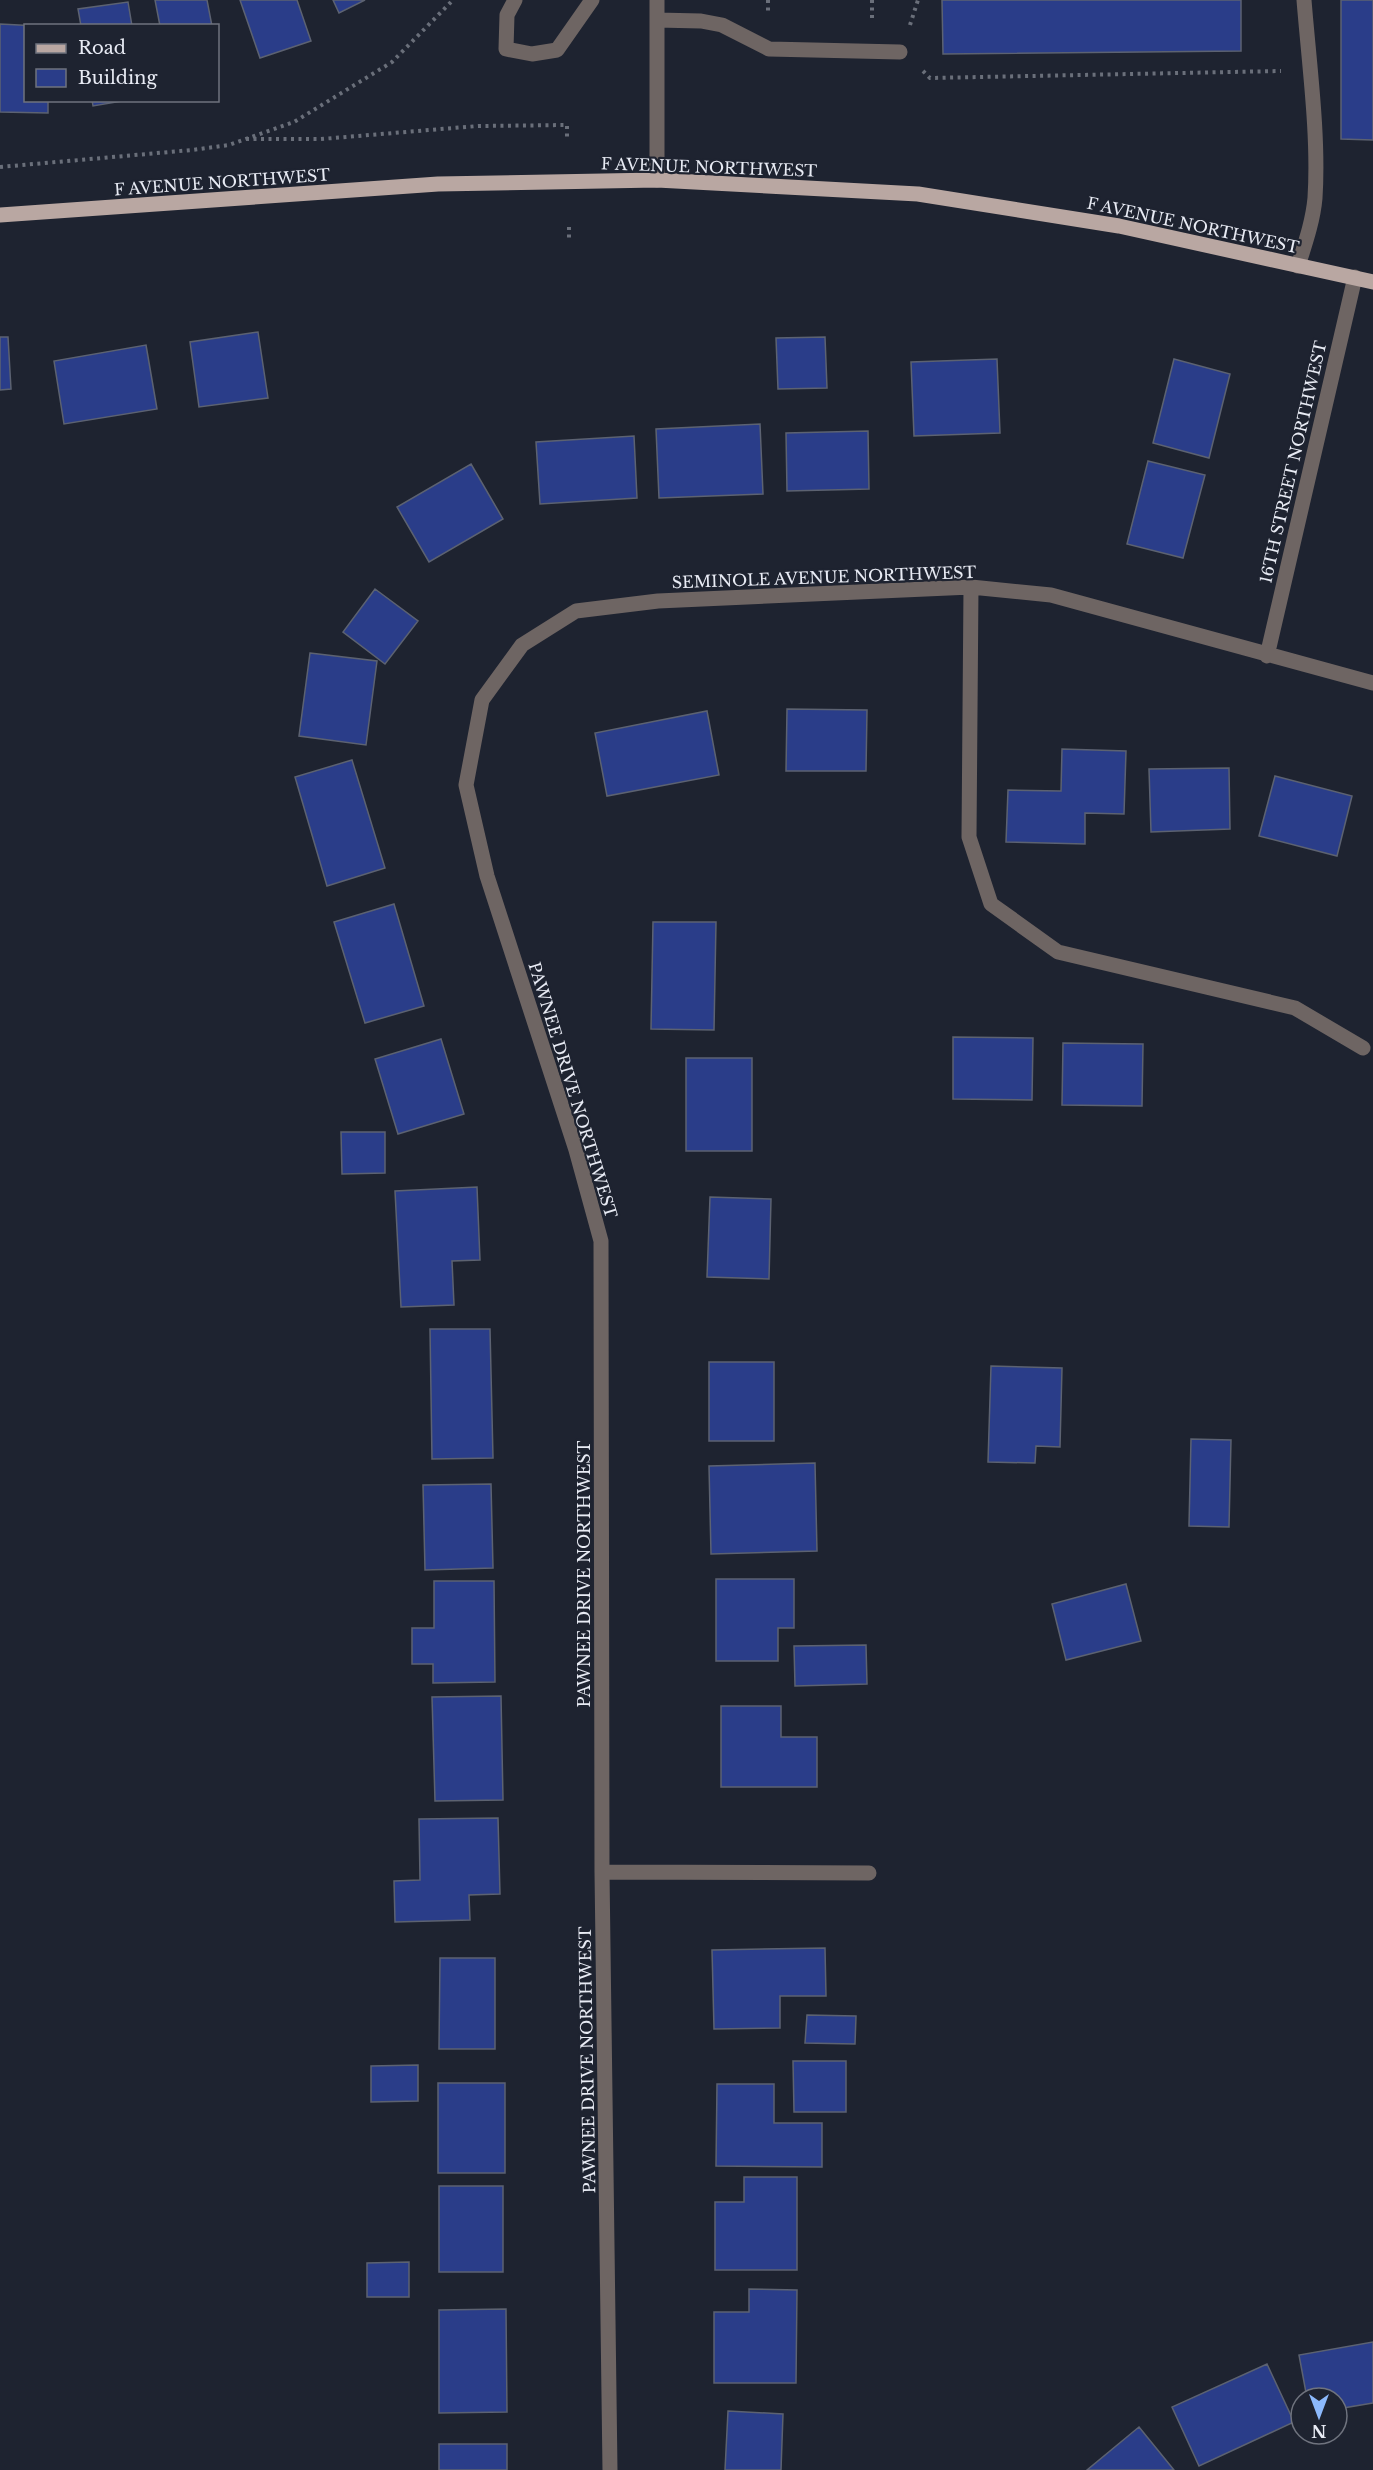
<svg xmlns="http://www.w3.org/2000/svg" width="1373" height="2470" viewBox="0 0 1373 2470" font-family="'Libre Baskerville',serif">
	<style>
		.building { fill: #2a3d89; stroke: #5c6271; stroke-width: 1.5 }
		.lines { fill: none; stroke-linecap: round; stroke-linejoin: round }
		.path { stroke: #6a6f7a; stroke-width: 4; stroke-dasharray: 3 4.5; stroke-linecap: butt }
		.minor { stroke: #6e6563; stroke-width: 15 }
		.major { stroke: #b9a7a2; stroke-width: 15 }
		.labels { text-anchor: middle; dominant-baseline: central; stroke-width: 4.5; stroke-linejoin: round; paint-order: stroke }
		.street-label { font-size: 16px; fill: #e8ebf4; stroke: #1e2330 }
	</style>
	<rect width="100%" height="100%" fill="#1e2330"/>
	<!-- building -->
	<path class="building" d="M 155,0 L 207,0 L 212,26 L 160,26 Z
		M 240,0 L 297,0 L 311,41 L 260,58 Z
		M 333,0 L 365,0 L 339,13 Z
		M 942,0 L 1241,0 L 1241,51 L 943,54 Z
		M 1341,0 L 1373,0 L 1373,140 L 1341,139 Z
		M 128,2 L 132,26 L 81,26 L 78,9 Z
		M 0,24 L 38,26 L 26,26 L 26,100 L 48,100 L 48,113 L 0,112 Z
		M 92,100 L 128,100 L 93,106 Z
		M 258,332 L 268,398 L 199,407 L 190,342 Z
		M 0,337 L 8,337 L 11,389 L 0,390 Z
		M 825,337 L 827,388 L 778,389 L 776,338 Z
		M 146,345 L 157,409 L 64,424 L 54,361 Z
		M 997,359 L 1000,433 L 914,436 L 911,362 Z
		M 1174,359 L 1230,374 L 1209,458 L 1153,443 Z
		M 760,424 L 763,494 L 659,498 L 656,429 Z
		M 868,431 L 869,489 L 787,491 L 786,433 Z
		M 634,436 L 637,498 L 540,504 L 536,442 Z
		M 1148,461 L 1205,475 L 1183,558 L 1127,544 Z
		M 471,464 L 503,519 L 429,562 L 397,507 Z
		M 375,589 L 418,621 L 385,664 L 343,632 Z
		M 310,653 L 377,661 L 366,745 L 299,736 Z
		M 787,709 L 867,710 L 866,771 L 786,771 Z
		M 707,711 L 719,775 L 607,796 L 595,733 Z
		M 1062,749 L 1126,751 L 1124,814 L 1085,813 L 1085,844 L 1006,842 L 1008,790 L 1061,791 Z
		M 352,760 L 385,868 L 327,886 L 295,777 Z
		M 1229,768 L 1230,829 L 1151,832 L 1149,769 Z
		M 1275,776 L 1352,796 L 1337,856 L 1259,836 Z
		M 394,904 L 424,1006 L 365,1023 L 334,922 Z
		M 653,922 L 716,922 L 714,1030 L 651,1029 Z
		M 953,1037 L 1033,1038 L 1032,1100 L 953,1099 Z
		M 441,1039 L 464,1114 L 398,1134 L 375,1059 Z
		M 1063,1043 L 1143,1044 L 1142,1106 L 1062,1105 Z
		M 686,1058 L 752,1058 L 752,1151 L 686,1151 Z
		M 341,1132 L 385,1132 L 385,1173 L 342,1174 Z
		M 477,1187 L 480,1260 L 452,1261 L 454,1305 L 401,1307 L 395,1191 Z
		M 710,1197 L 771,1199 L 769,1279 L 707,1277 Z
		M 430,1329 L 490,1329 L 493,1458 L 432,1459 Z
		M 709,1362 L 774,1362 L 774,1441 L 709,1441 Z
		M 991,1366 L 1062,1368 L 1060,1447 L 1036,1446 L 1035,1463 L 988,1462 Z
		M 1191,1439 L 1231,1440 L 1229,1527 L 1189,1526 Z
		M 815,1463 L 817,1551 L 711,1554 L 709,1466 Z
		M 491,1484 L 493,1568 L 425,1570 L 423,1485 Z
		M 716,1579 L 794,1579 L 794,1628 L 778,1628 L 778,1661 L 716,1661 Z
		M 434,1581 L 494,1581 L 495,1682 L 433,1683 L 433,1664 L 412,1664 L 412,1628 L 434,1628 Z
		M 1126,1584 L 1141,1641 L 1066,1660 L 1052,1604 Z
		M 866,1645 L 867,1684 L 795,1686 L 794,1646 Z
		M 501,1696 L 503,1800 L 435,1801 L 432,1697 Z
		M 721,1706 L 781,1706 L 781,1737 L 817,1737 L 817,1787 L 721,1787 Z
		M 498,1818 L 500,1894 L 469,1895 L 470,1920 L 395,1922 L 394,1881 L 420,1880 L 419,1819 Z
		M 825,1948 L 826,1996 L 780,1996 L 780,2028 L 714,2029 L 712,1950 Z
		M 440,1958 L 495,1958 L 495,2049 L 439,2049 Z
		M 807,2015 L 856,2016 L 855,2044 L 805,2043 Z
		M 793,2061 L 846,2061 L 846,2112 L 794,2112 Z
		M 418,2065 L 418,2101 L 371,2102 L 371,2066 Z
		M 438,2083 L 505,2083 L 505,2173 L 438,2173 Z
		M 717,2084 L 774,2084 L 774,2123 L 822,2123 L 822,2167 L 716,2166 Z
		M 744,2177 L 797,2177 L 797,2270 L 715,2270 L 715,2202 L 744,2202 Z
		M 439,2186 L 503,2186 L 503,2272 L 439,2272 Z
		M 409,2262 L 409,2297 L 367,2297 L 367,2263 Z
		M 749,2289 L 797,2290 L 796,2383 L 714,2383 L 714,2312 L 749,2312 Z
		M 506,2309 L 507,2412 L 439,2413 L 439,2310 Z
		M 1373,2342 L 1373,2403 L 1337,2409 L 1337,2398 L 1307,2398 L 1299,2355 Z
		M 1267,2364 L 1294,2422 L 1199,2466 L 1172,2407 Z
		M 728,2411 L 783,2414 L 781,2470 L 725,2470 Z
		M 1139,2427 L 1174,2470 L 1087,2470 Z
		M 439,2444 L 507,2444 L 507,2470 L 439,2470 Z"/>
	<g class="lines">
		<!-- path -->
		<path class="path" d="M 768,0 L 768,14
			M 872,0 L 872,20
			M 910,25 L 918,0
			M 923,71 L 930,78 L 1281,71
			M 246,139 L 321,139 L 478,126 L 567,125 L 567,138
			M 0,167 L 192,150 L 229,145 L 294,122 L 392,62 L 453,0
			M 569,227 L 569,238"/>
		<!-- minor -->
		<path class="minor" d="M 515,0 L 507,15 L 506,49 L 532,54 L 557,50 L 592,0
			M 657,20 L 701,21 L 722,25 L 769,49 L 900,52
			M 657,180 L 657,0
			M 1298,266 C 1305,244 1313,221 1315,198 C 1319,136 1309,63 1304,0
			M 971,587 L 969,837 L 991,904 L 1058,952 L 1295,1008 L 1363,1048
			M 1267,656 L 1355,277
			M 602,1872 L 869,1873
			M 610,2470 L 602,1872 L 601,1241 L 576,1150 L 487,876 L 466,785 L 482,700 L 522,645 L 576,611 L 658,601 L 971,587 L 1051,595 L 1373,683"/>
		<!-- major -->
		<path class="major" d="M 0,215 L 438,184 L 657,180 L 918,194 L 1119,226 L 1373,282"/>
	</g>
	<g class="labels">
		<!-- street labels -->
		<g class="street-label">
			<text transform="translate(709 167) rotate(2)">F AVENUE NORTHWEST</text>
			<text transform="translate(222 182) rotate(-4)">F AVENUE NORTHWEST</text>
			<text transform="translate(1193 225) rotate(12)">F AVENUE NORTHWEST</text>
			<text transform="translate(1293 462) rotate(-77)">16TH STREET NORTHWEST</text>
			<text transform="translate(824 577) rotate(-2)">SEMINOLE AVENUE NORTHWEST</text>
			<text transform="translate(573 1090) rotate(73)">PAWNEE DRIVE NORTHWEST</text>
			<text transform="translate(584 1574) rotate(-90)">PAWNEE DRIVE NORTHWEST</text>
			<text transform="translate(587 2060) rotate(-91)">PAWNEE DRIVE NORTHWEST</text>
		</g>
	</g>
	<!-- legend -->
	<rect x="24" y="24" width="195" height="78" fill="#1e2330" stroke="#6f737e" stroke-width="1.5"/>
	<rect x="36" y="44" width="30" height="9" fill="#b9a7a2" stroke="#6f737e" stroke-width="1.5"/>
	<text x="78" y="54" font-size="18" fill="#e8ebf4">Road</text>
	<rect x="36" y="69" width="30" height="18" fill="#2a3d89" stroke="#6f737e" stroke-width="1.5"/>
	<text x="78" y="84" font-size="18" fill="#e8ebf4">Building</text>
	<!-- north arrow -->
	<g transform="translate(1319 2416) rotate(180)"><circle r="28" fill="#1e2330" stroke="#6f737e" stroke-width="1.5"/>
	<path d="M0-4.5L10 22L0 15L-10 22Z" fill="#8cb9fc"/>
	<text y="-9" font-size="16" font-weight="bold" text-anchor="middle" fill="#e8ebf4">N</text>
	</g>
</svg>
